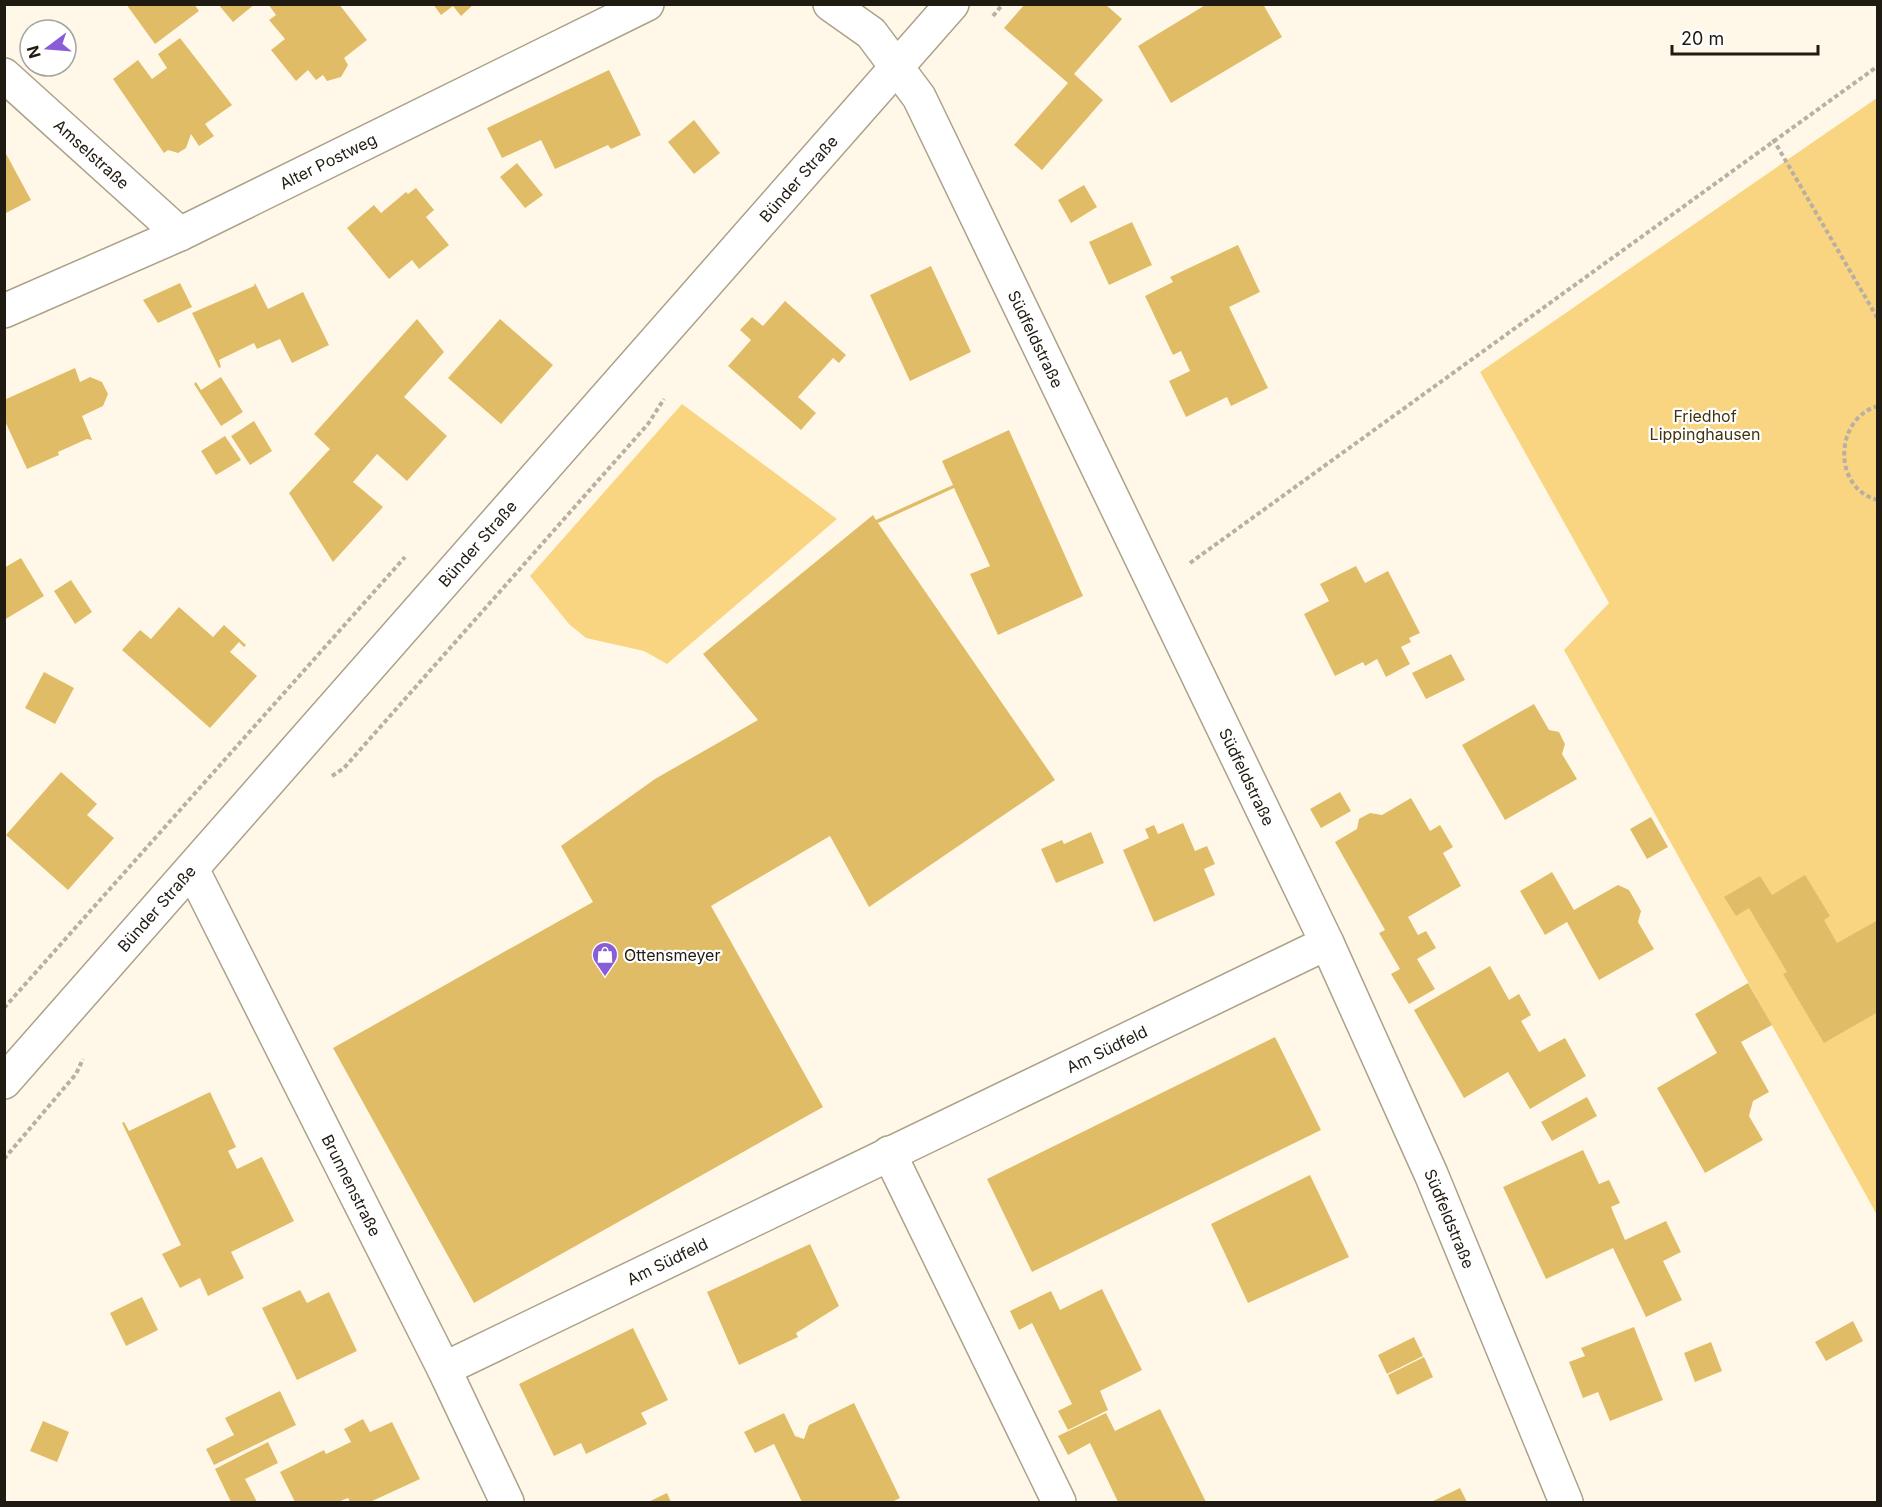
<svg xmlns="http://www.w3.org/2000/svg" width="1882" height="1507" viewBox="0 0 1882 1507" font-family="Inter,sans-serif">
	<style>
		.green { fill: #fad581 }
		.building { fill: #e1bc66 }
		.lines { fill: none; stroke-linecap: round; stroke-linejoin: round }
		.street-casing { stroke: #aca189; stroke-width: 36 }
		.secondary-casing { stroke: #aca189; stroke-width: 36 }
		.path { stroke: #b7b0a3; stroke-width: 4; stroke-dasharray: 4.5 3; stroke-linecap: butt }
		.street { stroke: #fff; stroke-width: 33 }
		.secondary { stroke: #fff; stroke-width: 33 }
		.labels { text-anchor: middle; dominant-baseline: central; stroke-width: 4.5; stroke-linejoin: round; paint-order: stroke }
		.street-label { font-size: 16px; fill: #201b12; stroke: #fff }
		.park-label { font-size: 16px; fill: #43340e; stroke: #fff }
		.poi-label { font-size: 16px; fill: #201b12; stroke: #fff; text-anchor: start }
	</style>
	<rect width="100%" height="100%" fill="#fff8e9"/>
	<!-- green -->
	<path class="green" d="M 1877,98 L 1877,1215 L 1564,650 L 1609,603 L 1480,372 Z
		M 682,404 L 837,519 L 667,664 L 644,651 L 586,638 L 569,624 L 530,576 Z"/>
	<!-- building -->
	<path class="building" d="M 126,4 L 194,4 L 199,11 L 155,44 Z
		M 218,4 L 255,4 L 233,22 Z
		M 268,4 L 339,4 L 367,40 L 344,58 L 348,65 L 341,77 L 327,81 L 323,75 L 316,80 L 308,70 L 296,81 L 271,50 L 285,39 L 269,20 L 276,15 Z
		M 433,4 L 474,4 L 461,16 L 453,6 L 441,15 Z
		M 1025,4 L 1105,4 L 1122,19 L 1074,74 L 1103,100 L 1042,170 L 1014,145 L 1068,83 L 1004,28 Z
		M 1207,4 L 1263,4 L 1282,37 L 1171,103 L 1138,46 Z
		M 180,38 L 232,105 L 205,124 L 214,136 L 199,146 L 191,134 L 186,148 L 178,153 L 168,150 L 164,153 L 113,79 L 138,60 L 152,79 L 167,68 L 158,54 Z
		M 609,70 L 641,135 L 611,149 L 608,145 L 555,169 L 541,140 L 502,158 L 487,128 Z
		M 694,120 L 720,153 L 694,174 L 668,142 Z
		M 4,150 L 31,200 L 4,214 Z
		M 517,163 L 543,195 L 525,208 L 500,177 Z
		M 1084,185 L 1097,207 L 1071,223 L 1058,200 Z
		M 416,188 L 434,210 L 426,217 L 449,245 L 419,269 L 412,260 L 389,279 L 347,228 L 374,205 L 381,213 L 406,192 L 408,194 Z
		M 1132,222 L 1152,265 L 1109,285 L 1089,242 Z
		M 1238,245 L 1260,292 L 1229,307 L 1268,388 L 1231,406 L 1227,397 L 1186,417 L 1169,381 L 1190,371 L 1181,351 L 1173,355 L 1145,296 L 1173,282 L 1170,277 Z
		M 931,266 L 971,352 L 910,381 L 870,295 Z
		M 180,283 L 192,307 L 158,323 L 143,300 Z
		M 255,283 L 268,309 L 303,292 L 329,345 L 292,363 L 280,339 L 257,349 L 254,343 L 219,360 L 221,367 L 219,368 L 192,313 L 254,286 Z
		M 785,301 L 846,355 L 839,363 L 833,358 L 798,397 L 816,413 L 801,430 L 728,366 L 751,340 L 740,330 L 752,317 L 763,326 Z
		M 417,319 L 444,352 L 404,397 L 447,436 L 407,481 L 377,454 L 353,482 L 383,507 L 333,562 L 289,493 L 330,449 L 314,434 Z
		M 500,319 L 553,365 L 501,424 L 448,378 Z
		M 75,368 L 80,382 L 90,377 L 102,382 L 108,394 L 103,406 L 82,416 L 92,440 L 87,439 L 58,452 L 59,455 L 27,469 L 4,419 L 4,400 Z
		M 221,377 L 243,412 L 221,426 L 194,384 L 196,382 L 201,390 Z
		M 254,421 L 272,451 L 250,465 L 231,436 Z
		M 1009,430 L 1083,596 L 998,635 L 970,574 L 990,566 L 954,488 L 878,523 L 1055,780 L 869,907 L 830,836 L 711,906 L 823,1107 L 474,1303 L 333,1048 L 593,902 L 561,846 L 655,779 L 758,720 L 703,654 L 873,515 L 876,520 L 953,485 L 942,461 Z
		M 225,436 L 241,460 L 216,475 L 201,451 Z
		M 21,558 L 44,596 L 4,620 L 4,568 Z
		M 1356,566 L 1365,583 L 1388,571 L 1420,633 L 1409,638 L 1411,642 L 1401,647 L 1410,664 L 1386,677 L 1377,659 L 1365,666 L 1363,662 L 1335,676 L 1304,614 L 1329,601 L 1320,584 Z
		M 71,580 L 92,612 L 75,624 L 54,591 Z
		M 179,607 L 213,637 L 224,625 L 246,645 L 244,647 L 239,642 L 230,652 L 257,676 L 210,728 L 122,650 L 140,630 L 151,639 Z
		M 1451,654 L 1465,680 L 1426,699 L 1412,673 Z
		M 44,672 L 74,688 L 55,724 L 25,708 Z
		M 1534,704 L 1549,730 L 1559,732 L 1565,744 L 1562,754 L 1577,779 L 1505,820 L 1462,745 Z
		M 61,772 L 97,804 L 87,815 L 114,838 L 68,890 L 6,835 Z
		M 1340,792 L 1351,811 L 1321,828 L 1310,809 Z
		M 1411,798 L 1430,831 L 1440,825 L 1453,847 L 1443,853 L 1461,886 L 1408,917 L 1418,935 L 1426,931 L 1436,948 L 1417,959 L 1435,989 L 1409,1004 L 1391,974 L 1400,969 L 1379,933 L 1385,930 L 1335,842 L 1357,829 L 1359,819 L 1370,813 L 1382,815 Z
		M 1651,817 L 1668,847 L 1647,859 L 1630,829 Z
		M 1183,823 L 1195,851 L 1207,846 L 1215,864 L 1204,869 L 1215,895 L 1154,922 L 1123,850 L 1149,838 L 1145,829 L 1154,825 L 1158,834 Z
		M 1091,832 L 1104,863 L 1056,883 L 1041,849 L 1062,840 L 1064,844 Z
		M 1552,872 L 1574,910 L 1618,885 L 1629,890 L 1641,911 L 1638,922 L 1654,949 L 1599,980 L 1567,922 L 1545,935 L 1520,891 Z
		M 1805,875 L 1830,916 L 1824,920 L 1837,943 L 1878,920 L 1878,1012 L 1824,1043 L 1783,974 L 1787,972 L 1749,908 L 1736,916 L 1724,897 L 1760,876 L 1772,895 Z
		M 1490,966 L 1509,1000 L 1519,994 L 1531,1015 L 1521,1021 L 1539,1052 L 1565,1038 L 1586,1076 L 1530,1109 L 1508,1072 L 1464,1098 L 1414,1010 Z
		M 1748,983 L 1772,1025 L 1741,1042 L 1769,1092 L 1753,1101 L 1749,1116 L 1763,1140 L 1705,1173 L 1657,1088 L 1717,1053 L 1695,1014 Z
		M 1275,1037 L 1321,1130 L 1032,1272 L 987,1179 Z
		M 210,1092 L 236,1147 L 228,1151 L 237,1169 L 262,1157 L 294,1221 L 231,1252 L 244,1278 L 208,1296 L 200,1278 L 180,1288 L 162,1254 L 181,1245 L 122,1123 L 124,1122 L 129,1131 Z
		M 1587,1097 L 1597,1116 L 1552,1141 L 1541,1122 Z
		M 1583,1150 L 1599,1184 L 1609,1180 L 1620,1203 L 1611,1207 L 1625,1240 L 1666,1221 L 1681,1252 L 1663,1261 L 1682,1300 L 1646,1317 L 1613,1248 L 1546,1279 L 1503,1187 Z
		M 1310,1175 L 1349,1257 L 1248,1303 L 1211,1224 Z
		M 810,1244 L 839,1306 L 796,1333 L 798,1337 L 739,1365 L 707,1292 Z
		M 1102,1289 L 1142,1370 L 1100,1391 L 1108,1410 L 1068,1430 L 1058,1411 L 1072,1404 L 1032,1323 L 1019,1330 L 1010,1311 L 1051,1291 L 1060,1310 Z
		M 300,1290 L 307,1303 L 329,1292 L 357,1351 L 297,1380 L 262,1308 Z
		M 142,1297 L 158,1330 L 126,1346 L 110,1313 Z
		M 1853,1321 L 1863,1341 L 1826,1361 L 1815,1342 Z
		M 1634,1327 L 1663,1400 L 1610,1421 L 1598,1392 L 1583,1398 L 1569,1362 L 1585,1356 L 1581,1348 Z
		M 633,1328 L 668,1400 L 641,1413 L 647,1424 L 586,1454 L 581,1443 L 554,1456 L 519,1384 Z
		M 1414,1337 L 1423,1356 L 1387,1374 L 1378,1355 Z
		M 1711,1342 L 1722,1371 L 1695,1382 L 1684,1353 Z
		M 1424,1357 L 1433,1377 L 1397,1395 L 1388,1375 Z
		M 280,1391 L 296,1425 L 214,1465 L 206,1449 L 234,1435 L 225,1418 Z
		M 854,1403 L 900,1498 L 892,1502 L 802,1502 L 774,1444 L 755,1453 L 744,1432 L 784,1413 L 795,1436 L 804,1439 L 809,1425 Z
		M 1160,1409 L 1206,1502 L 1118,1502 L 1090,1443 L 1068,1455 L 1058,1436 L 1106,1413 L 1115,1431 Z
		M 363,1419 L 370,1432 L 392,1422 L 420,1479 L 370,1502 L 350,1502 L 348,1498 L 338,1502 L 295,1502 L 280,1472 L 324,1450 L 326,1454 L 351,1442 L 344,1429 Z
		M 43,1421 L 69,1432 L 57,1462 L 30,1451 Z
		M 268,1442 L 278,1463 L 245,1479 L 257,1502 L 231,1502 L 215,1469 Z
		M 1460,1488 L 1467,1502 L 1431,1502 Z
		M 667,1493 L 671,1502 L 648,1502 Z"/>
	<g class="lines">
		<defs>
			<g id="street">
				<path id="s1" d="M 830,4 L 871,33 L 919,97 L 1327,943 L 1431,1174 L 1566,1502"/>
				<path id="s2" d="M 4,75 L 180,234"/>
				<path id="s3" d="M 4,311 L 180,234 L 647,4"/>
				<path id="s4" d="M 193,871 L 444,1369 L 507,1502"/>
				<path d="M 889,1153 L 1059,1502"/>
				<path id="s5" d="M 444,1369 L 1327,943"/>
			</g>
			<g id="secondary">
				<path id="s6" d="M 4,1082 L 952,4"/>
			</g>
		</defs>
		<!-- street casing -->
		<use href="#street" class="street-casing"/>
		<!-- secondary casing -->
		<use href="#secondary" class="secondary-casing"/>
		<!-- path -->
		<path class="path" d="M 993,16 L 1003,4
			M 1773,139 L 1878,319
			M 1878,406 C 1834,418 1832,489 1878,500
			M 1190,563 L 1878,66
			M 332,776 L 344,768 L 648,424 L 664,399
			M 4,1008 L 405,557
			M 4,1159 L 76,1074 L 83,1059"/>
		<!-- street -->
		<use href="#street" class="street"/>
		<!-- secondary -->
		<use href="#secondary" class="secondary"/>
	</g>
	<!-- icons -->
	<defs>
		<symbol id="shop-pin" viewBox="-11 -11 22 30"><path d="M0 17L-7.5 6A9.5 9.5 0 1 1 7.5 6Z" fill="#885dd7" stroke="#fff"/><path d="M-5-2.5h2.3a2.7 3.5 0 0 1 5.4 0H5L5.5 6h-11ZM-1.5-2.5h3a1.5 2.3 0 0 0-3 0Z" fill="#fff"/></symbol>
	</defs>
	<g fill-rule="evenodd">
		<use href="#shop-pin" x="590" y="940" width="30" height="40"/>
	</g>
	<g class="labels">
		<!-- street labels -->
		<g class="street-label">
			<text stroke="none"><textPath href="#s2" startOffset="118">Amselstraße</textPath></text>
			<text stroke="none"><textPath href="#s3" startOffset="357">Alter Postweg</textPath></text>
			<text stroke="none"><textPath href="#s6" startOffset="1203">Bünder Straße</textPath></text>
			<text stroke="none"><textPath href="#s1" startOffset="399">Südfeldstraße</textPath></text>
			<text stroke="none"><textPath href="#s6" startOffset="717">Bünder Straße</textPath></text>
			<text stroke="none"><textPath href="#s1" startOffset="885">Südfeldstraße</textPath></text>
			<text stroke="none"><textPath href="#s6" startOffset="231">Bünder Straße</textPath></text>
			<text stroke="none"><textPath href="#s5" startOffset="736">Am Südfeld</textPath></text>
			<text stroke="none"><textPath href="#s4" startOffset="352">Brunnenstraße</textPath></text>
			<text stroke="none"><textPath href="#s1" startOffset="1371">Südfeldstraße</textPath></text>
			<text stroke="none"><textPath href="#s5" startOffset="248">Am Südfeld</textPath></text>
		</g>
		<!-- park labels -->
		<g class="park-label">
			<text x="1705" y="416">Friedhof<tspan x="1705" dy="18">Lippinghausen</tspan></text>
		</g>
		<!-- poi labels -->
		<g class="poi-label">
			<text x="624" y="955">Ottensmeyer</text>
		</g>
	</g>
	<!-- border -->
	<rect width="1882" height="1507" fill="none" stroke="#201b12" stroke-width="12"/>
	<!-- north arrow -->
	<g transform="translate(48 48) rotate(254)"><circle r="28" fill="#ffffff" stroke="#a6a4a0" stroke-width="1.5"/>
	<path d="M0-4.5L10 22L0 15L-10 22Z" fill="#885dd7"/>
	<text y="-9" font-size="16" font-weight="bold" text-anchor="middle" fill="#201b12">N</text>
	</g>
	<!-- scale -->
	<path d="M1672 45v9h146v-9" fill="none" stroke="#201b12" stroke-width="3"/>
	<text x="1681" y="45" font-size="18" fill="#201b12" stroke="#ffffff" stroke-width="4.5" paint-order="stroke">20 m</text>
</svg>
